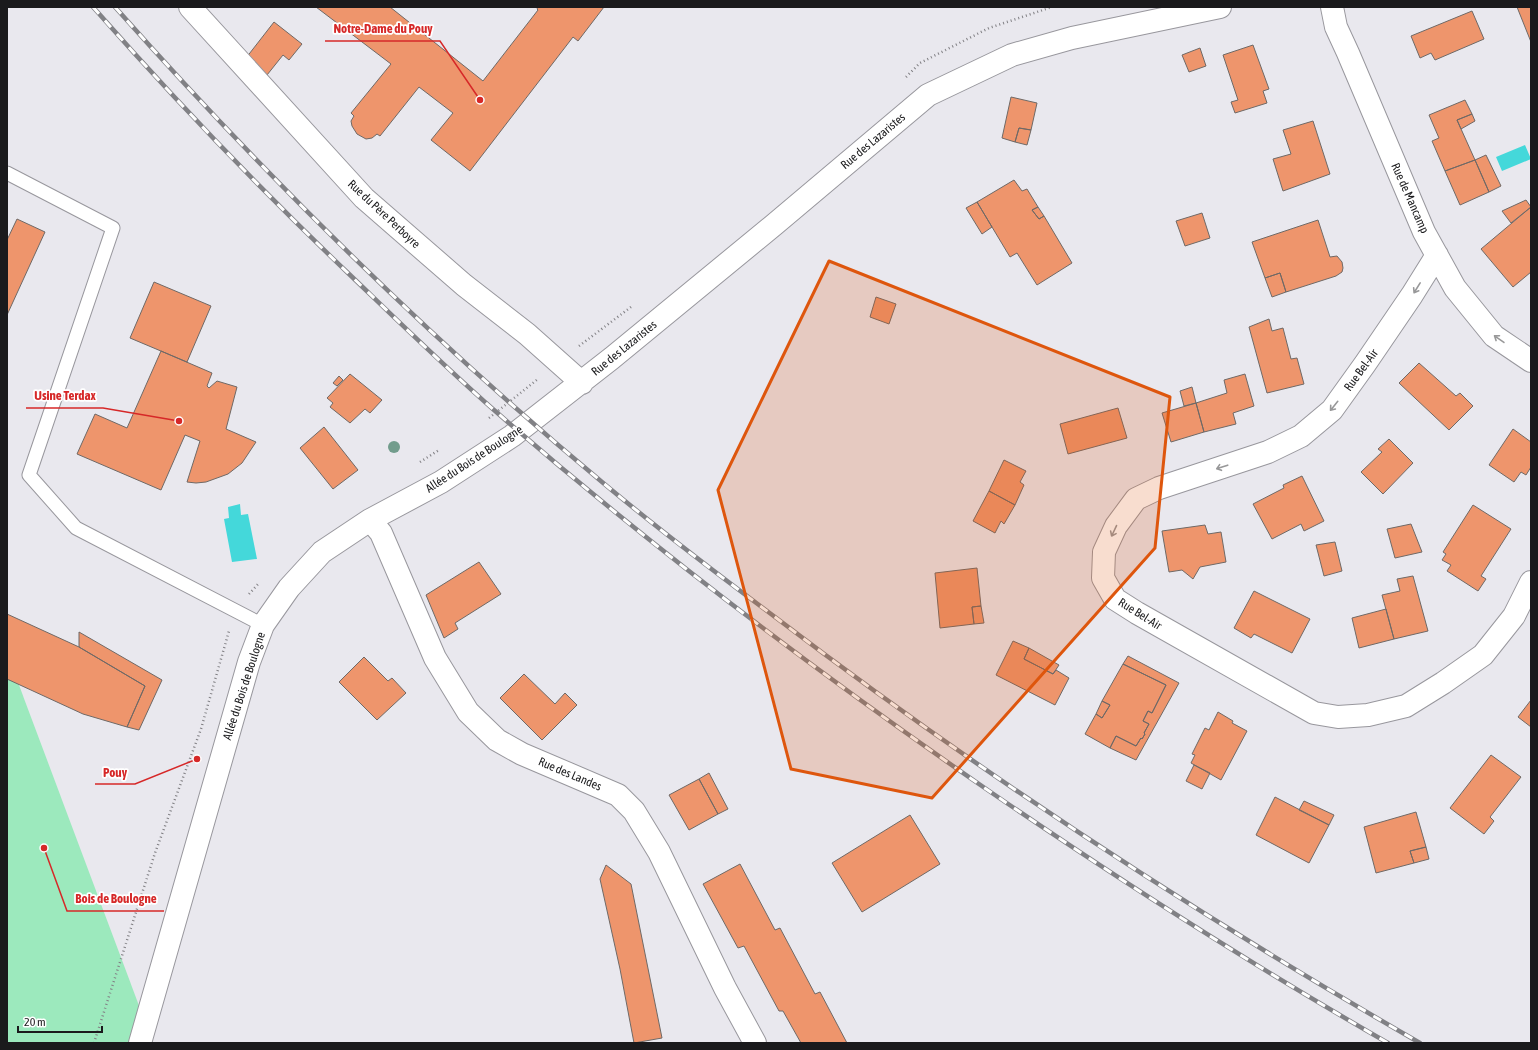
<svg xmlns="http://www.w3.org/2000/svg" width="1538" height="1050" viewBox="0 0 1538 1050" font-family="'Asap Condensed',sans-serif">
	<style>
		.green { fill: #9ce9bd }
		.water { fill: #44d8da }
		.building { fill: #ee956c; stroke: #6f6966 }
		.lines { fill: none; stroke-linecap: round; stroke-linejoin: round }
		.lane-casing { stroke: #98979d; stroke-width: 15 }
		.street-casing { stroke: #98979d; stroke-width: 24 }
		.path { stroke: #828185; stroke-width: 2.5; stroke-dasharray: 1 3; stroke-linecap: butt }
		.lane { stroke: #fff; stroke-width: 13 }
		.street { stroke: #fff; stroke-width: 22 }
		.rail-casing { stroke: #818185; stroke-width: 4.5 }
		.rail { stroke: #fff; stroke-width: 3; stroke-dasharray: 9; stroke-linecap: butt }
		.tree { fill: #729c8c }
		.oneway { stroke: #989899 }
		.marked { fill: #de560d; fill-opacity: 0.2; stroke: #de560d; stroke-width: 3; stroke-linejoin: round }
		.labels { text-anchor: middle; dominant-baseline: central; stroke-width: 3.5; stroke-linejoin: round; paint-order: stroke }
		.street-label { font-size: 12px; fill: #1a1a1c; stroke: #fff }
		.leader { fill: none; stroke: #d62828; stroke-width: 1.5 }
		.callout-dot { fill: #d62828; stroke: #fff; stroke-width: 1.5 }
		.callout-label { font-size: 13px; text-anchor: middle; font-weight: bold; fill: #d62828; stroke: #fff; stroke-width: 3.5; stroke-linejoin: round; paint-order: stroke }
	</style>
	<rect width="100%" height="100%" fill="#e9e8ee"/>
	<!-- green -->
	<path class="green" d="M 7,653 L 153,1043 L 7,1043 Z"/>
	<!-- water -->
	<path class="water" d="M 1525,145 L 1531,159 L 1502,171 L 1496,157 Z
		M 240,504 L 241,515 L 248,514 L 257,559 L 232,562 L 224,519 L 229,518 L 228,507 Z"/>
	<!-- building -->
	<path class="building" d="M 316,7 L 390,7 L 483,81 L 538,10 L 537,9 L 538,7 L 604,7 L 578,41 L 573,37 L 470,171 L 431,140 L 453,113 L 419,87 L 380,136 L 377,134 L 372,138 L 366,139 L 357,134 L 352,126 L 351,121 L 354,116 L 351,113 L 391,64 Z
		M 1517,7 L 1531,7 L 1531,42 Z
		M 1472,11 L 1484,39 L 1435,60 L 1431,53 L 1420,58 L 1411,36 Z
		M 274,22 L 302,44 L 289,60 L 283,55 L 267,75 L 246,58 Z
		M 1253,45 L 1269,89 L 1263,91 L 1267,103 L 1235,113 L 1231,102 L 1238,100 L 1223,55 Z
		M 1200,48 L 1206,66 L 1189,72 L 1182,55 Z
		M 1011,97 L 1037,103 L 1031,130 L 1019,128 L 1015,142 L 1002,138 Z
		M 1465,100 L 1472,114 L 1457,120 L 1475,160 L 1445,171 L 1432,141 L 1439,138 L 1429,115 Z
		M 1472,114 L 1475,121 L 1461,129 L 1457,120 Z
		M 1313,121 L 1330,174 L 1283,191 L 1273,159 L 1291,154 L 1283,130 Z
		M 1019,128 L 1031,130 L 1027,145 L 1015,142 Z
		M 1486,155 L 1501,186 L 1489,192 L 1475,160 Z
		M 1475,160 L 1489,192 L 1460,205 L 1445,171 Z
		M 1014,180 L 1022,191 L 1027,189 L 1038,207 L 1032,210 L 1039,219 L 1044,216 L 1072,263 L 1037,285 L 1017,253 L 1010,257 L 977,202 Z
		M 1526,200 L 1531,207 L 1511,223 L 1502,211 Z
		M 977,202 L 992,227 L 982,234 L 966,208 Z
		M 1038,207 L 1044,216 L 1039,219 L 1032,210 Z
		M 1531,207 L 1531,272 L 1513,287 L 1481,249 Z
		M 1202,213 L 1210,238 L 1185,246 L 1176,221 Z
		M 17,219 L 45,232 L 7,315 L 7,240 Z
		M 1318,220 L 1330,257 L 1337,256 L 1342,262 L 1343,268 L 1342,272 L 1336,276 L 1286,292 L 1280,273 L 1265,278 L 1252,242 Z
		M 1280,273 L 1286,292 L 1272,297 L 1265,278 Z
		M 154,282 L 211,306 L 187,362 L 130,338 Z
		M 876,297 L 896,304 L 889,324 L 870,317 Z
		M 1269,319 L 1272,331 L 1283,328 L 1291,359 L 1297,358 L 1304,384 L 1267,393 L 1249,327 Z
		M 161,351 L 212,373 L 207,386 L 209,388 L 217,381 L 237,387 L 226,429 L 256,442 L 242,463 L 228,474 L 206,482 L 196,483 L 187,482 L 200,441 L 185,435 L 161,490 L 77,454 L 95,414 L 127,428 Z
		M 1419,363 L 1456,396 L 1460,393 L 1473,406 L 1449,430 L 1399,383 Z
		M 350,374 L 382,400 L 370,413 L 365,409 L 350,423 L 330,407 L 333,403 L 327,398 Z
		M 1245,374 L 1254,406 L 1233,413 L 1236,424 L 1204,432 L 1196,403 L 1227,393 L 1224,380 Z
		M 339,376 L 343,380 L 337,386 L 333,383 Z
		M 1192,387 L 1196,403 L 1184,406 L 1180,391 Z
		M 1196,403 L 1204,432 L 1171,442 L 1162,413 Z
		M 1118,408 L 1127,438 L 1068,454 L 1060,424 Z
		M 324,427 L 358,470 L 333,489 L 300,448 Z
		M 1513,429 L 1531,442 L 1531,467 L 1526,475 L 1521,472 L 1514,482 L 1489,465 Z
		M 1389,439 L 1413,463 L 1383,494 L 1361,472 L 1382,452 L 1378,449 Z
		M 1004,460 L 1026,471 L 1020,482 L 1024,485 L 1015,505 L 989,491 Z
		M 1302,476 L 1324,521 L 1304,531 L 1301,524 L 1272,539 L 1253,504 L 1284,488 L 1283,485 Z
		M 989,491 L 1015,505 L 1004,524 L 1001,521 L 995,533 L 973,521 Z
		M 1473,505 L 1511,529 L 1481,576 L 1486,579 L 1478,591 L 1447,571 L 1451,565 L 1442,560 L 1446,554 L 1443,552 Z
		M 1411,524 L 1422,552 L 1395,558 L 1387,529 Z
		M 1205,525 L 1208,534 L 1221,532 L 1226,562 L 1200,567 L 1193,579 L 1182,570 L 1169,572 L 1162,531 Z
		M 1335,542 L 1342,571 L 1324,576 L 1316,545 Z
		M 479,562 L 501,594 L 455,623 L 458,629 L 444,638 L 426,595 Z
		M 977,568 L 981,606 L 972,607 L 974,624 L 940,628 L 935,573 Z
		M 1413,576 L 1428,631 L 1394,639 L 1382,595 L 1400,591 L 1397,579 Z
		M 1254,591 L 1310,619 L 1292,653 L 1254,634 L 1251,638 L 1234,628 Z
		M 981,606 L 984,623 L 974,624 L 972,607 Z
		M 1386,609 L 1394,639 L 1359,648 L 1352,618 Z
		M 7,614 L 79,647 L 145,686 L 127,727 L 83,714 L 7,679 Z
		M 79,632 L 162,680 L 139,730 L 127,727 L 145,686 L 79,647 Z
		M 1013,641 L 1029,648 L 1024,659 L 1053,674 L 1056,670 L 1069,678 L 1055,705 L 996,675 Z
		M 1029,648 L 1059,665 L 1053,674 L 1024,659 Z
		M 1128,656 L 1179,683 L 1136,760 L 1110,748 L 1116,736 L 1136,746 L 1141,738 L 1142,739 L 1145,734 L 1144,733 L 1149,724 L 1143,721 L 1148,711 L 1152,713 L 1166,685 L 1123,664 Z
		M 364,657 L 388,681 L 392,678 L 406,693 L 377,720 L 339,682 Z
		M 1123,664 L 1166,685 L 1152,713 L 1148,711 L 1143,721 L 1149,724 L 1144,733 L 1145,734 L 1142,739 L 1141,738 L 1136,746 L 1116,736 L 1110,748 L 1085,734 L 1096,714 L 1102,718 L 1110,705 L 1102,701 Z
		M 524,674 L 555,704 L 565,693 L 577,705 L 542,740 L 500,698 Z
		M 1531,700 L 1531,727 L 1518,717 Z
		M 1102,701 L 1110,705 L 1102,718 L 1096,714 Z
		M 1218,712 L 1233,721 L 1232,723 L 1247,731 L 1221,780 L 1191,763 L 1195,755 L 1192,754 L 1205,728 L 1209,730 Z
		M 1491,755 L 1521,777 L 1490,817 L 1494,821 L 1484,834 L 1450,808 Z
		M 1194,765 L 1210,773 L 1202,789 L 1186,781 Z
		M 709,773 L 728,809 L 718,814 L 699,779 Z
		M 699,779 L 718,814 L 689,830 L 669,795 Z
		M 1275,797 L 1329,825 L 1309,863 L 1256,835 Z
		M 1304,801 L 1334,815 L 1329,825 L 1299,810 Z
		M 1416,812 L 1426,847 L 1410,851 L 1414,863 L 1376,873 L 1364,827 Z
		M 910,815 L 940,864 L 862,912 L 832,863 Z
		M 1426,847 L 1429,859 L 1414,863 L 1410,851 Z
		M 740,864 L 775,930 L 780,928 L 815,994 L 820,992 L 847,1043 L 801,1043 L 783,1011 L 779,1011 L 744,946 L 738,948 L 703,884 Z
		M 606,865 L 631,884 L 662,1038 L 634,1043 L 620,969 L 600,879 Z"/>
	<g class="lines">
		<defs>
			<path id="lane" d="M 7,173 L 113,228 L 29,475 L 76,528 L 263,625"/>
			<path id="street" d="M 190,7 L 364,198 L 464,285 L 527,334 L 582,383
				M 1332,7 L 1336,27 L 1348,53 L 1424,232 L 1455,288 L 1494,336 L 1531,361
				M 1437,255 L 1412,295 L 1365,364 L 1332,410 L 1301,436 L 1268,452 L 1159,488 L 1136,499 L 1116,526 L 1104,552 L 1103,578 L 1115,599 L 1137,613 L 1314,713 L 1338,717 L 1368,715 L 1406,706 L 1443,683 L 1483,655 L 1514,616 L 1531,582
				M 370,520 L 381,533 L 435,658 L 468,712 L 497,740 L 522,754 L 618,795 L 634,811 L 659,852 L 725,988 L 755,1043
				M 140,1043 L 249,662 L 263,625 L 289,588 L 322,552 L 370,520 L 441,482 L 512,436 L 612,358 L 775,224 L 928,95 L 1012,55 L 1072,38 L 1220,7"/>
		</defs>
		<!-- lane casing -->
		<use href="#lane" class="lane-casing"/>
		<!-- street casing -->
		<use href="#street" class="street-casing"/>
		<!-- path -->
		<path class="path" d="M 906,77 L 920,63 L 989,28 L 1052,7
			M 579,346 L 631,307
			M 489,418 L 538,379
			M 420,462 L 439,450
			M 249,594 L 259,583
			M 94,1043 L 155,853 L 201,729 L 229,631"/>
		<!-- lane -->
		<use href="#lane" class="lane"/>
		<!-- street -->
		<use href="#street" class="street"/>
		<defs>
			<path id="rail" d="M 93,7 C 174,99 259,188 348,273 C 396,319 444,366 494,410 C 652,548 819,674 992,793 C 1121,881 1252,965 1388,1043
				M 115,7 C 266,177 428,337 602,482 C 658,529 716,573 775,617 C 980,773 1196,914 1420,1043"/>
		</defs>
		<!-- rail casing -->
		<use href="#rail" class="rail-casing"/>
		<!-- rail -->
		<use href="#rail" class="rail"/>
	</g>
	<!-- trees -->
	<circle class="tree" cx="394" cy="447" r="6"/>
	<!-- one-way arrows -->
	<defs><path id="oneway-shaft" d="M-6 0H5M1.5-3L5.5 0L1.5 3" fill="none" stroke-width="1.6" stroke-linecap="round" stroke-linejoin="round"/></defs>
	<g class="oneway">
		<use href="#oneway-shaft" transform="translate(1417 288) rotate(122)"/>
		<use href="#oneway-shaft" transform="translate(1499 339) rotate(-145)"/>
		<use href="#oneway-shaft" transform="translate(1334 406) rotate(129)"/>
		<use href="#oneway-shaft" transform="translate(1222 467) rotate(162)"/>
		<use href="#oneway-shaft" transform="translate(1114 531) rotate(115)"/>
	</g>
	<!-- marked area -->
	<path class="marked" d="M 829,261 L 1170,397 L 1155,548 L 932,798 L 791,769 L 718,490 Z"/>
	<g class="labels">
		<!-- street labels -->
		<g class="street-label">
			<text transform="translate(873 141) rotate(-40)">Rue des Lazaristes</text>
			<text transform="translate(1410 198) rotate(66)">Rue de Mancamp</text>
			<text transform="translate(384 214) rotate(43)">Rue du Père Perboyre</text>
			<text transform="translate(624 348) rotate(-39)">Rue des Lazaristes</text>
			<text transform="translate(1361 370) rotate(-54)">Rue Bel-Air</text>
			<text transform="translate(474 459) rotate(-33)">Allée du Bois de Boulogne</text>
			<text transform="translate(1140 614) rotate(32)">Rue Bel-Air</text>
			<text transform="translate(244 686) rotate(-72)">Allée du Bois de Boulogne</text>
			<text transform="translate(570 774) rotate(23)">Rue des Landes</text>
		</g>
	</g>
	<!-- callouts -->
	<path class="leader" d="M480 100L440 41H325M179 421L103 408H26M197 759L135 784H95M44 848L67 911H164"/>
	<g class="callout-dot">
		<circle cx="480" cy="100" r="4"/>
		<circle cx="179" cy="421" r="4"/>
		<circle cx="197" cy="759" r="4"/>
		<circle cx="44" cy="848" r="4"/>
	</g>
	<g class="callout-label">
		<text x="383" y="33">Notre-Dame du Pouy</text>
		<text x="65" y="400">Usine Terdax</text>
		<text x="115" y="777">Pouy</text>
		<text x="116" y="903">Bois de Boulogne</text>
	</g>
	<!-- border -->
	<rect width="1538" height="1050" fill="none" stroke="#1a1a1c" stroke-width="16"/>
	<!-- scale -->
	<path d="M18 1026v6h84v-6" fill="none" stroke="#1a1a1c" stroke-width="2"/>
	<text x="24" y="1026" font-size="12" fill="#1a1a1c" stroke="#ffffff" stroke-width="3" paint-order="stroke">20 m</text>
</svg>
